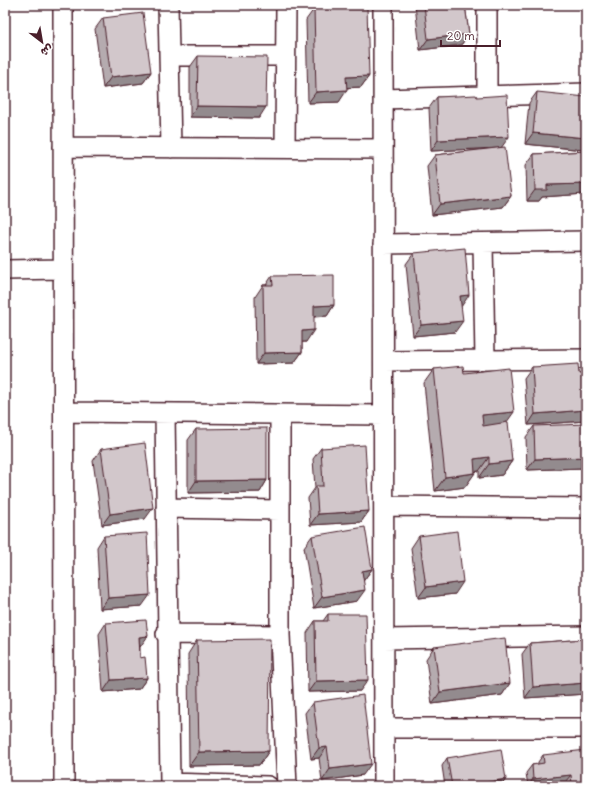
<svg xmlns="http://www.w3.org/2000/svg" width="591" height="791" viewBox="0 0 591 791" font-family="Delius,'Playpen Sans Arabic',sans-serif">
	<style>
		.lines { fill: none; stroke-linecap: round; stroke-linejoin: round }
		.minor-casing { stroke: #4a1f2b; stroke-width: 22 }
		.minor { stroke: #fff; stroke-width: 19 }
		.wall { fill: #b5abaf; stroke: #4a1f2b }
		.shaded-wall { fill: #938b8e; stroke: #4a1f2b }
		.building { fill: #d2c7cb; stroke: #4a1f2b }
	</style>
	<rect width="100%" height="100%" fill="#fff"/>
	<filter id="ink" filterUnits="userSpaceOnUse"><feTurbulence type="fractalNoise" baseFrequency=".025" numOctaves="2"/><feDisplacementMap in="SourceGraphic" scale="8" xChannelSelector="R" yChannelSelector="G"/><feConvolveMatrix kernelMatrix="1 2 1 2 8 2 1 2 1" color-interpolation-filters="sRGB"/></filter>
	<g filter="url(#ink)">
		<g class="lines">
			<defs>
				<path id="minor" d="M 63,5 L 64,786
					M 168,5 L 171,148
					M 383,5 L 384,786
					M 487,5 L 487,96
					M 170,56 L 285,56
					M 383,99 L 586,93
					M 63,147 L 383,149
					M 285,148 L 286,5
					M 483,243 L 485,360
					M 383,244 L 586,241
					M 5,270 L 63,269
					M 384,361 L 586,359
					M 64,412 L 384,415
					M 165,413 L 170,783
					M 280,414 L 280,635 L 287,786
					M 384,506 L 586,508
					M 166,508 L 280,510
					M 166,634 L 280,635
					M 384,639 L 586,636
					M 384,728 L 586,728
					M 169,786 L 170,783 L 268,786"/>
			</defs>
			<!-- minor casing -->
			<use href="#minor" class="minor-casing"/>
			<!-- minor -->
			<use href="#minor" class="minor"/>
		</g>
		<!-- wall -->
		<path class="wall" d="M 415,5 L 465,5 L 469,34 L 461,45 L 420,50 Z
			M 314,9 L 369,76 L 361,87 L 347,88 L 339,102 L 308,103 L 306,20 Z
			M 103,18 L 151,72 L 143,83 L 103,88 L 95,29 Z
			M 198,56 L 259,118 L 190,117 L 190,67 Z
			M 537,92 L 584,150 L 525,144 L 529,103 Z
			M 437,97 L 477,97 L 502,148 L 511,196 L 503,207 L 432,215 L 427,166 L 435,155 L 495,148 L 431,151 L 429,108 Z
			M 586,151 L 586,193 L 585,194 L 542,197 L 539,201 L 527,201 L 526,165 L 534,154 Z
			M 414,253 L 461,307 L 455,332 L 413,336 L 406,264 Z
			M 272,276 L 334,305 L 327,316 L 314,317 L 306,342 L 302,342 L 302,352 L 294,363 L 256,364 L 255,297 L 263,285 L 266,285 Z
			M 532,367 L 579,374 L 586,373 L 586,421 L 528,425 L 524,378 Z
			M 434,369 L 464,373 L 506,422 L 512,461 L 502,475 L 479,478 L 479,471 L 475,472 L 465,487 L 435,491 L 424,383 Z
			M 534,426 L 586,457 L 586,463 L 583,468 L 527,470 L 526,437 Z
			M 196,429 L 267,480 L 260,492 L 188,493 L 188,440 Z
			M 321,448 L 369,511 L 361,522 L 310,525 L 308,498 L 315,488 L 313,459 Z
			M 101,449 L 145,519 L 102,525 L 93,461 Z
			M 104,536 L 142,606 L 100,609 L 97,547 Z
			M 312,536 L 372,569 L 364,580 L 357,601 L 314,608 L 304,547 Z
			M 419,536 L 455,594 L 418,598 L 411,548 Z
			M 328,614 L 360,691 L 308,692 L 307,633 L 315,621 L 323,621 Z
			M 106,623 L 140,647 L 140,658 L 147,678 L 139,689 L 103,692 L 99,634 Z
			M 586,639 L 586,694 L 525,698 L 522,654 L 530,643 Z
			M 197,640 L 269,751 L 259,765 L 189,766 L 188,654 Z
			M 434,647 L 510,683 L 502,695 L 432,704 L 426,659 Z
			M 313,702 L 363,775 L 322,781 L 319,758 L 311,759 L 305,713 Z
			M 543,755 L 586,786 L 566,786 L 565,782 L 528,786 L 526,773 L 532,765 L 538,764 L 538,762 Z
			M 447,758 L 506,779 L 501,786 L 445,786 L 442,766 Z"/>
		<!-- shaded-wall -->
		<path class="shaded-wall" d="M 469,34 L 461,45 L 420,50 L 428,39 Z
			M 151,72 L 143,83 L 103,88 L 111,77 Z
			M 369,76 L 361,87 L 338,88 L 346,77 Z
			M 347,90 L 339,102 L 308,103 L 316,92 Z
			M 197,106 L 266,107 L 259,118 L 190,117 Z
			M 533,133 L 586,138 L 586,146 L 584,150 L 525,144 Z
			M 509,137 L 501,148 L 431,151 L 438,140 Z
			M 586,184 L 586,193 L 585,194 L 542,197 L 539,201 L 527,201 L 535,190 L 547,185 Z
			M 511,196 L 503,207 L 432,215 L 440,204 Z
			M 469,295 L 461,307 L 460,296 Z
			M 334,305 L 327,316 L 306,317 L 314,306 Z
			M 463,321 L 455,332 L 413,336 L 421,325 Z
			M 314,330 L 306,342 L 294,342 L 302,331 Z
			M 302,352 L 294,363 L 256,364 L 264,353 Z
			M 586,410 L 586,421 L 528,425 L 535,414 Z
			M 514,412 L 504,426 L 472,429 L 482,415 Z
			M 489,457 L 479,471 L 464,473 L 474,459 Z
			M 586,457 L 586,463 L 583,468 L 527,470 L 535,459 Z
			M 512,461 L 502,475 L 479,478 L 489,464 Z
			M 475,473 L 465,487 L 435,491 L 445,477 Z
			M 267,480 L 260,492 L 188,493 L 196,481 Z
			M 153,508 L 145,519 L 102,525 L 110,514 Z
			M 369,511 L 361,522 L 310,525 L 318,514 Z
			M 372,569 L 364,580 L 354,582 L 362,571 Z
			M 463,582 L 455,594 L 418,598 L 426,587 Z
			M 365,590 L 357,601 L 314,608 L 322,597 Z
			M 150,595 L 142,606 L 100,609 L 108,598 Z
			M 148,636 L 140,647 L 139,637 Z
			M 147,678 L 139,689 L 103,692 L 111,680 Z
			M 368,680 L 360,691 L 308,692 L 316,681 Z
			M 510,683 L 502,695 L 432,704 L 440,692 Z
			M 586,683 L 586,694 L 525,698 L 533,687 Z
			M 327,747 L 319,758 L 311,759 L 319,748 Z
			M 269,751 L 259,765 L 189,766 L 199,752 Z
			M 371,764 L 363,775 L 322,781 L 330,769 Z
			M 571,775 L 565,782 L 528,786 L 533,779 Z
			M 506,779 L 501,786 L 467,786 Z
			M 586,783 L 586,786 L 571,786 L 572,784 Z"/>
		<!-- building -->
		<path class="building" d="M 424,5 L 465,5 L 469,34 L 428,39 Z
			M 367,7 L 369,76 L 346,77 L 347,90 L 316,92 L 314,9 Z
			M 143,13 L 151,72 L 111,77 L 103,18 Z
			M 198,56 L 267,57 L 266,107 L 197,106 Z
			M 537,92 L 586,97 L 586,138 L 533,133 Z
			M 476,95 L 477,97 L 507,95 L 509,137 L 438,140 L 437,97 Z
			M 505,147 L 511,196 L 440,204 L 435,155 Z
			M 586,151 L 586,184 L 547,185 L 547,190 L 535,190 L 534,154 Z
			M 465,248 L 469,295 L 460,296 L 463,321 L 421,325 L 414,253 Z
			M 334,275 L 334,305 L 314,306 L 314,330 L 302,331 L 302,352 L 264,353 L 263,285 L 273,285 L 272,276 Z
			M 578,364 L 579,374 L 586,373 L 586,410 L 535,414 L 532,367 Z
			M 463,366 L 464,373 L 509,368 L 514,412 L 482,415 L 483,426 L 508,422 L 512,461 L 489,464 L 489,457 L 474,459 L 475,473 L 445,477 L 434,369 Z
			M 586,424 L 586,457 L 535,459 L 534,426 Z
			M 267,428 L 267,480 L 196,481 L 196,429 Z
			M 145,443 L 153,508 L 110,514 L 101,449 Z
			M 365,445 L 369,511 L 318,514 L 316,486 L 323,486 L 321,448 Z
			M 365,527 L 372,569 L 362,571 L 365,590 L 322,597 L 312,536 Z
			M 457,531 L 463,582 L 426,587 L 419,536 Z
			M 147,533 L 150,595 L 108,598 L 104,536 Z
			M 328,614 L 366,614 L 368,680 L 316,681 L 315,621 L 328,621 Z
			M 146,620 L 148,636 L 139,637 L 140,658 L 145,657 L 147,678 L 111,680 L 106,623 Z
			M 505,638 L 510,683 L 440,692 L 434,647 Z
			M 270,639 L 269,751 L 199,752 L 197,640 Z
			M 586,639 L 586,683 L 533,687 L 530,643 Z
			M 363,695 L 371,764 L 330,769 L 327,747 L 319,748 L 313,702 Z
			M 501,749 L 506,779 L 467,786 L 452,786 L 447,758 Z
			M 586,750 L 586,783 L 572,784 L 571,775 L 533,779 L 532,765 L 544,763 L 543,755 Z"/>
	</g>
	<!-- margin -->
	<rect width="591" height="791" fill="none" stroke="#fff" stroke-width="20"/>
	<rect x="10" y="10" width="571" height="771" fill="none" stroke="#4a1f2b" stroke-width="1.5" filter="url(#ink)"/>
	<!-- north arrow -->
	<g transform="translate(42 42) rotate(149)" stroke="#ffffff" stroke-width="3" paint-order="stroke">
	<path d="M0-3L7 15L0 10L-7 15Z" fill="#4a1f2b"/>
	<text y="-6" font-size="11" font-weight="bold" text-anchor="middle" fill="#4a1f2b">ش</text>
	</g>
	<!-- scale -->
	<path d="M441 40v6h59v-6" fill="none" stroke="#4a1f2b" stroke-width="2"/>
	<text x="447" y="40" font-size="12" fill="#4a1f2b" stroke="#ffffff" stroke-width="3" paint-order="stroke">20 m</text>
</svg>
